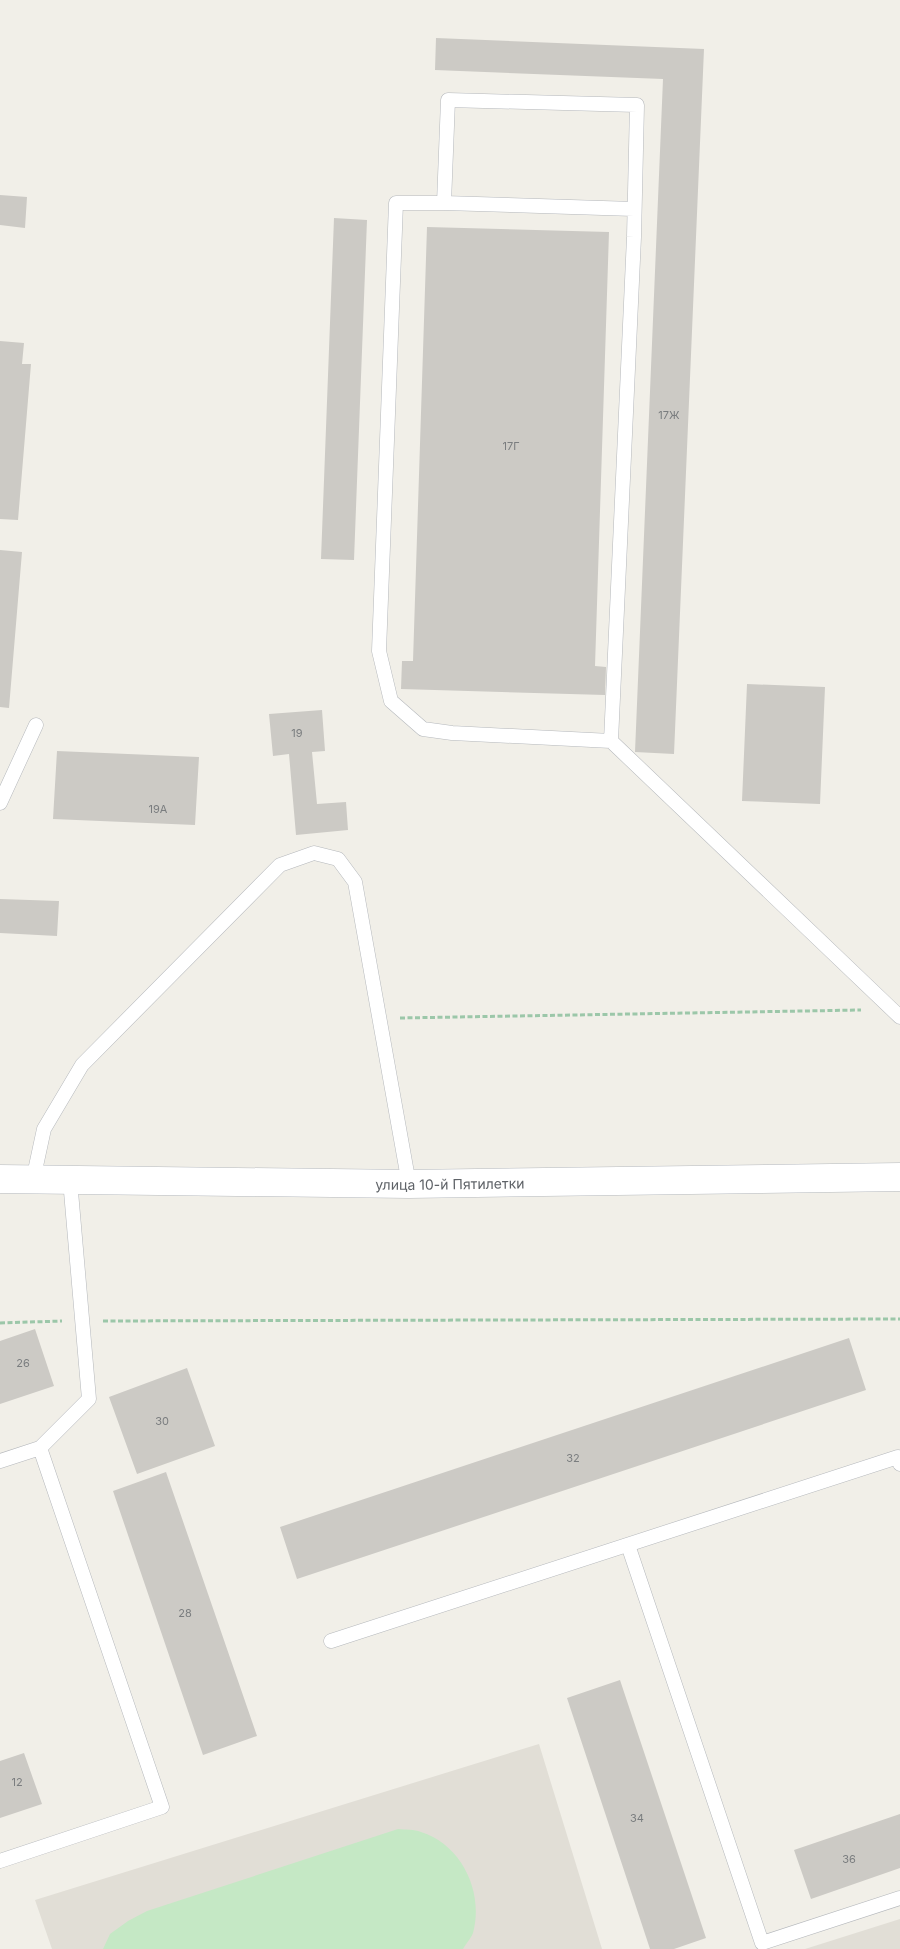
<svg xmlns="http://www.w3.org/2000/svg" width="900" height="1949" viewBox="0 0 900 1949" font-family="Inter,sans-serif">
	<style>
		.education { fill: #e1ded6 }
		.green { fill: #c5e8c5 }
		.building { fill: #cccac5 }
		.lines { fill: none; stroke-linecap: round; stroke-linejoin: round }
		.service-casing { stroke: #b5b8bc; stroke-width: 15 }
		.secondary-casing { stroke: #b6babf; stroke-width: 29 }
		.path { stroke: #9cc7a9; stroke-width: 3; stroke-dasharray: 5 2.5; stroke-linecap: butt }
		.service { stroke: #fff; stroke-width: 14 }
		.secondary { stroke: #fff; stroke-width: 28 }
		.labels { text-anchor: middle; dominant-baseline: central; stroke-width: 4.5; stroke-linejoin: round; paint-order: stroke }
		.number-label { font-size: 11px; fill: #7a7d7f }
		.street-label { font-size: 14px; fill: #5f6368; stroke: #fff }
	</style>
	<rect width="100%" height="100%" fill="#f1efe8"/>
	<!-- education -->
	<path class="education" d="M 539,1744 L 602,1949 L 52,1949 L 35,1900 Z
		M 900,1919 L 900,1949 L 805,1949 Z"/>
	<!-- green -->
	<path class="green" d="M 398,1829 C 406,1830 414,1829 421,1832 C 462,1845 484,1892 473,1933 C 471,1938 466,1944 463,1949 L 103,1949 L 110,1934 L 128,1921 L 147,1911 Z"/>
	<!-- building -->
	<path class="building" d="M 436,38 L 704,49 L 674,754 L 635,752 L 663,79 L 435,70 Z
		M 0,195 L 27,197 L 25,228 L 0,225 Z
		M 334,218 L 367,220 L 354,560 L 321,559 Z
		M 427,227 L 609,232 L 595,666 L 606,667 L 605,695 L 401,689 L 402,661 L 413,661 Z
		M 0,341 L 24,343 L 22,364 L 31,364 L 18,520 L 0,519 Z
		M 0,550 L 22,552 L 9,708 L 0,707 Z
		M 747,684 L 825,687 L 820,804 L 742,801 Z
		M 322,710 L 325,751 L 312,752 L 317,804 L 346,802 L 348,830 L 296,835 L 289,754 L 273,756 L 269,714 Z
		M 57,751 L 199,757 L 195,825 L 53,819 Z
		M 0,899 L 59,901 L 57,936 L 0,933 Z
		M 35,1329 L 54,1386 L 0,1404 L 0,1341 Z
		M 849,1338 L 866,1390 L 297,1579 L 280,1527 Z
		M 187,1368 L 215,1446 L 137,1474 L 109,1397 Z
		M 166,1472 L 257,1736 L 203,1755 L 113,1491 Z
		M 620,1680 L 706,1938 L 674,1949 L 650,1949 L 567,1698 Z
		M 24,1753 L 42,1804 L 0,1818 L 0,1761 Z
		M 900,1814 L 900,1868 L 811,1899 L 794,1850 Z"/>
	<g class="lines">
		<defs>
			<path id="service" d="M 444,203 L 634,209
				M 611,741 L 634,237 L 637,105 L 448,100 L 444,203 L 396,203 L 379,651 L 391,701 L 423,729 L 452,733 L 611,741 L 900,1017
				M 0,803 L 36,725
				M 33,1180 L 44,1129 L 82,1065 L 280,865 L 314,853 L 338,859 L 355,882 L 409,1184
				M 0,1461 L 40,1448 L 89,1399 L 70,1180
				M 628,1545 L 762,1943 L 900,1898
				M 331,1641 L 898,1457 L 900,1464
				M 0,1861 L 162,1807 L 40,1448"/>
			<g id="secondary">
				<path id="s1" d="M 0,1179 L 409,1184 L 900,1177"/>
			</g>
		</defs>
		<!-- service casing -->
		<use href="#service" class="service-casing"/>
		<!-- secondary casing -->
		<use href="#secondary" class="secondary-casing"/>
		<!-- path -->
		<path class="path" d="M 400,1018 L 861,1010
			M 103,1321 L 900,1319
			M 0,1323 L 62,1321"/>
		<!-- service -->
		<use href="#service" class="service"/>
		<!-- secondary -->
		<use href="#secondary" class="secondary"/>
	</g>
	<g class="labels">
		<!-- number labels -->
		<g class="number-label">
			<text x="669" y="415">17Ж</text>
			<text x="511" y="446">17Г</text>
			<text x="297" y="733">19</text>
			<text x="158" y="809">19А</text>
			<text x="23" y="1363">26</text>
			<text x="162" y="1421">30</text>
			<text x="573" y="1458">32</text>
			<text x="185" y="1613">28</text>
			<text x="17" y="1782">12</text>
			<text x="637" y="1818">34</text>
			<text x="849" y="1859">36</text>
		</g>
		<!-- street labels -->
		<g class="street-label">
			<text stroke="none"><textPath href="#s1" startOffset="450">улица 10-й Пятилетки</textPath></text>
		</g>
	</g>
</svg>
